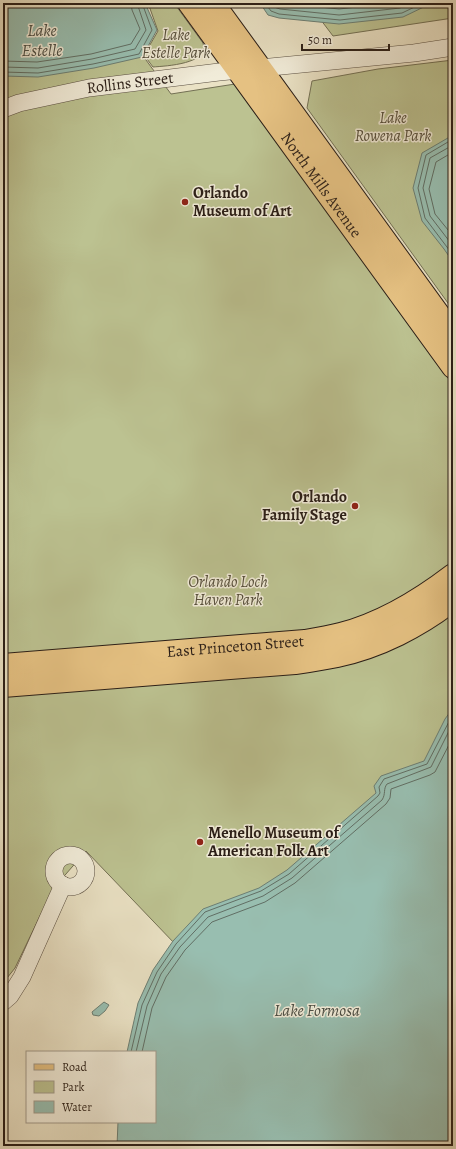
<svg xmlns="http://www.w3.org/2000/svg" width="456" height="1149" viewBox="0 0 456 1149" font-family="Alegreya,serif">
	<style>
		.green { fill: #bcc291; stroke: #737054 }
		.water { fill: #98beb0; stroke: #6c7e73 }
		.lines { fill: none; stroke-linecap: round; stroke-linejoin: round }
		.shore { stroke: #616e64; stroke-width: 1 }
		.minor-casing { stroke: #5a4f42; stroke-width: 18 }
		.major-casing { stroke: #2a1e17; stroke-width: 24 }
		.minor { stroke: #f1ecd9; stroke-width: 17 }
		.major { stroke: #e5c182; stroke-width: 22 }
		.poi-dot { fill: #8f2418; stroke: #f1ecd9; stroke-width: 1.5 }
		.labels { text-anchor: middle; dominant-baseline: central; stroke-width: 3; stroke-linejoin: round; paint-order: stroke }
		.park-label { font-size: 16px; font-style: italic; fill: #564f3c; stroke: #f1ecd9 }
		.street-label { font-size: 16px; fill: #2a1e17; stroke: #f1ecd9 }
		.poi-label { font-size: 16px; font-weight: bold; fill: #2a1e17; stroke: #f1ecd9; text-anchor: start }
		.water-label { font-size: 17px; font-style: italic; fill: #4b4e45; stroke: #f1ecd9 }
	</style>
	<rect width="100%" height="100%" fill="#eae2c5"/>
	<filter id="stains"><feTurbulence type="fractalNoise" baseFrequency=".005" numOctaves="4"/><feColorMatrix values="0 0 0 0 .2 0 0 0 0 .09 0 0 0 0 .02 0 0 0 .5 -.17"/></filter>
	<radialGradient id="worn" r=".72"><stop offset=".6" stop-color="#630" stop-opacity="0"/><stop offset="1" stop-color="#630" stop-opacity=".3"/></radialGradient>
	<!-- green -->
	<path class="green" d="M 148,3 L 174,3 L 203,43 C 210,64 166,66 153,67 L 144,55 L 158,31 Z
		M 308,3 L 453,3 L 453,18 L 333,36 Z
		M 121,26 L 171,94 L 235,84 L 453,385 L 453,797 L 221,992 L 86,851 L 59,882 L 40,916 L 15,968 L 3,983 L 3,39 Z
		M 453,60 L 453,310 L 307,108 L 312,81 L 378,69 Z"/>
	<!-- water -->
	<path class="water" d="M 3,3 L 145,3 L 157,30 L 142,57 L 94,68 L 38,77 L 3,76 Z
		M 260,3 L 432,3 L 403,17 L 339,24 L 279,18 L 268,15 Z
		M 453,135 L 453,262 L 444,249 L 422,221 L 413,188 L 422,153 Z
		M 453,708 L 453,1146 L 117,1146 L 118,1122 L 155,1122 L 155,1052 L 127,1052 L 138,1003 L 153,970 L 173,941 L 203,909 L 259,888 L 287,870 L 376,793 L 374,786 L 381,776 L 424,761 L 445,719 Z
		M 104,1002 L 109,1005 L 105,1011 L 99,1016 L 93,1015 L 92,1012 Z"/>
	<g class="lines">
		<!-- shore -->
		<path class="shore" d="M 265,3 L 271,11 L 279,14 L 340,20 L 402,13 L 423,3
			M 271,3 L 274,7 L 280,9 L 339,15 L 400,8 L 412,3
			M 282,3 L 339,9 L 393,3
			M 3,61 L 37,62 L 91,54 L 131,44 L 140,29 L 132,10 L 131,3
			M 3,67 L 38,68 L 92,59 L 135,49 L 146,30 L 137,3
			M 3,72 L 38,73 L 93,64 L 139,54 L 152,30 L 142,3
			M 453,139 L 426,155 L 418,188 L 425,218 L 453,255
			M 453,145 L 430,158 L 423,188 L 430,216 L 453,246
			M 453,152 L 436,162 L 429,189 L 435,214 L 453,236
			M 131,1052 L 142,1005 L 157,972 L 176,944 L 205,912 L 261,891 L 289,874 L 378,796 L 380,793 L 379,787 L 384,779 L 427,764 L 453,714
			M 136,1052 L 147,1006 L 161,974 L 180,947 L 208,917 L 263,896 L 292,878 L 382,800 C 386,794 383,789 387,784 L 431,767 L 453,723
			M 142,1052 L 152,1008 L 166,977 L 185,950 L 212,922 L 265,902 L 295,883 L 386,804 L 390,798 L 391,789 L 430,775 L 435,772 L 453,737"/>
		<defs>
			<g id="minor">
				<path id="s1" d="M 3,109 L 19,103 L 89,88 L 219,72 L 414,53 L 453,47"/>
				<circle cx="70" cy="871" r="16"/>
				<path d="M 3,1002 L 10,996 L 22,977 L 63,885"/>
			</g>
			<g id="major">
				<path id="s2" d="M 189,3 L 453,367"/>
				<path d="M 213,3 L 453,334"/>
				<path id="s3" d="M 3,665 L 305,641 C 317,639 329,637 341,634 C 383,623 419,601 453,575"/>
				<path d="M 3,686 L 295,663 C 309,661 323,659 337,656 C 379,647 420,626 453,600"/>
			</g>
		</defs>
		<!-- minor casing -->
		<use href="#minor" class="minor-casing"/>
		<!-- major casing -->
		<use href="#major" class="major-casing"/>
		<!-- minor -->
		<use href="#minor" class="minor"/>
		<!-- major -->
		<use href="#major" class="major"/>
	</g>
	<!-- markers -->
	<g class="poi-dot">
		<circle cx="185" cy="202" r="4"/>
		<circle cx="355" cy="506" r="4"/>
		<circle cx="200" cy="842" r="4"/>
	</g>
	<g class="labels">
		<!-- park labels -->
		<g class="park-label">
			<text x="176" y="35">Lake<tspan x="176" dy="18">Estelle Park</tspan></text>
			<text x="393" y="118">Lake<tspan x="393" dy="18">Rowena Park</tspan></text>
			<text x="228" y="582">Orlando Loch<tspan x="228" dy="18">Haven Park</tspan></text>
		</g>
		<!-- street labels -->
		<g class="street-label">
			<text stroke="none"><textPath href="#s1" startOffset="130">Rollins Street</textPath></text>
			<text stroke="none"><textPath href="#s2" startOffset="225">North Mills Avenue</textPath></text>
			<text stroke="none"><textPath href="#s3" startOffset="233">East Princeton Street</textPath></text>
		</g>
		<!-- poi labels -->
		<g class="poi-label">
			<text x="193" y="193">Orlando<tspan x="193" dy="18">Museum of Art</tspan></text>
			<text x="347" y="497" text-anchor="end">Orlando<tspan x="347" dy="18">Family Stage</tspan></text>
			<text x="208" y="833">Menello Museum of<tspan x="208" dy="18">American Folk Art</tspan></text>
		</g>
		<!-- water labels -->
		<g class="water-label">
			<text x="42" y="30">Lake<tspan x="42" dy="20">Estelle</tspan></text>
			<text x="317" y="1010">Lake Formosa</text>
		</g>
	</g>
	<!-- margin -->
	<rect width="456" height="1149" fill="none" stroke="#eae2c5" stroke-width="16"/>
	<rect x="4" y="4" width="448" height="1141" fill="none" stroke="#2a1e17" stroke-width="2"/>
	<rect x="8" y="8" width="440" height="1133" fill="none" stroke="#2a1e17"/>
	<!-- legend -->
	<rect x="26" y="1051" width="130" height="72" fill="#f1ecd9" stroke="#a19a8b"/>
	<rect x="34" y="1064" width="20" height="6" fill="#e5c182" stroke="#a19a8b"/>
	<text x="62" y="1071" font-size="12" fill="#2a1e17">Road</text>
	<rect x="34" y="1081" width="20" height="12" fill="#bcc291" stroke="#a19a8b"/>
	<text x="62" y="1091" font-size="12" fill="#2a1e17">Park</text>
	<rect x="34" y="1101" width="20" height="12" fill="#98beb0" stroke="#a19a8b"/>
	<text x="62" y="1111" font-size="12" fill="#2a1e17">Water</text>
	<!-- scale -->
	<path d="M302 44v6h87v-6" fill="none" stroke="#2a1e17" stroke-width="2"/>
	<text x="308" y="44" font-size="12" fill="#2a1e17" stroke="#f1ecd9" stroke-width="3" paint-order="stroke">50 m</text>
	<rect width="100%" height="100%" filter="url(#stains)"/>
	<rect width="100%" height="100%" fill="url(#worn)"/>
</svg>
